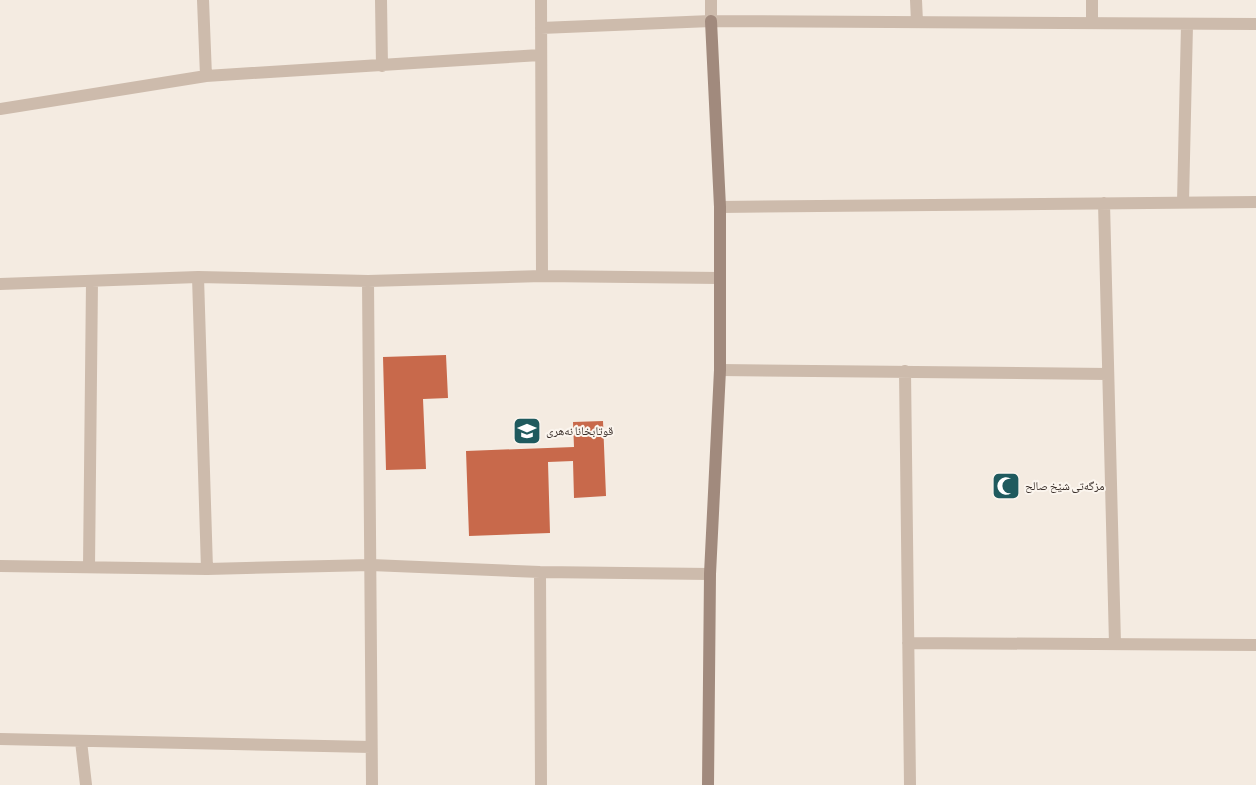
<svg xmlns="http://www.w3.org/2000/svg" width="1256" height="785" viewBox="0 0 1256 785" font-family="'Asap Condensed','Noto Naskh Arabic',sans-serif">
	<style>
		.building { fill: #c8694b }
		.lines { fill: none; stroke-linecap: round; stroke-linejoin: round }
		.street { stroke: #cdbbac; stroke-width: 12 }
		.secondary { stroke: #a18a7d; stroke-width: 12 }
		.labels { text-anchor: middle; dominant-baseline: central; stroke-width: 4; stroke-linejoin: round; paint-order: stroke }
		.poi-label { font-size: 12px; fill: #3b302b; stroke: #fbf5ee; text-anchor: start }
	</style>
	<rect width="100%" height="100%" fill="#f4ebe1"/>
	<!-- building -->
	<path class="building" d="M 446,355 L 448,398 L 423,399 L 426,469 L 386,470 L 383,357 Z
		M 603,421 L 606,496 L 574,498 L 573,461 L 548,462 L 550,533 L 469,536 L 466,451 L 574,447 L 573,422 Z"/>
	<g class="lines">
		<!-- street -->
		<path class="street" d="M 381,0 L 382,66
			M 541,0 L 542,276
			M 711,0 L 711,21
			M 916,0 L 917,22
			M 1092,23 L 1092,0
			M 541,28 L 711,21 L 1256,24
			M 206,76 L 540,55
			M 0,109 L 206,76 L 203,0
			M 1183,202 L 1187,25
			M 1104,203 L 1115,644
			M 720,207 L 1256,202
			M 198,277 L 207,569
			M 368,281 L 372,785
			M 0,284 L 198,277 L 368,281 L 542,276 L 719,278
			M 720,370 L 1108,374
			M 905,371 L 910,785
			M 0,566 L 207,569 L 371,565 L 540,572 L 710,574
			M 89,567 L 92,281
			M 540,572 L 541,785
			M 908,643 L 1256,645
			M 0,739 L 371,747
			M 81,741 L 86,785"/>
		<!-- secondary -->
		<path class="secondary" d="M 708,785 L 710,574 L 720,370 L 720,207 L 711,21"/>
	</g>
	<!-- icons -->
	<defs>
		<symbol id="school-square" viewBox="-11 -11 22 22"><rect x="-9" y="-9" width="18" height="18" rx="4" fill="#1f5a5e" stroke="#fbf5ee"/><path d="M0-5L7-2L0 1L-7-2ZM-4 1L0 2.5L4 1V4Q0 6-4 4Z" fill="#fff"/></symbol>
		<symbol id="mosque-square" viewBox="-11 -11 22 22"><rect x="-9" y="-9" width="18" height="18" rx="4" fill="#1f5a5e" stroke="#fbf5ee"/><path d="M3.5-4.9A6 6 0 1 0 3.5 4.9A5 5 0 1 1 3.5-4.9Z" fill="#fff"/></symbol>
	</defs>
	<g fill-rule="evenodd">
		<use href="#school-square" x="511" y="415" width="32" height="32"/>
		<use href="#mosque-square" x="990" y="470" width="32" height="32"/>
	</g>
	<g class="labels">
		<!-- poi labels -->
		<g class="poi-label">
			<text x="546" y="431">قوتابخانا نەهری</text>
			<text x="1025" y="486">مزگەتی شێخ صالح</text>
		</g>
	</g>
</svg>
